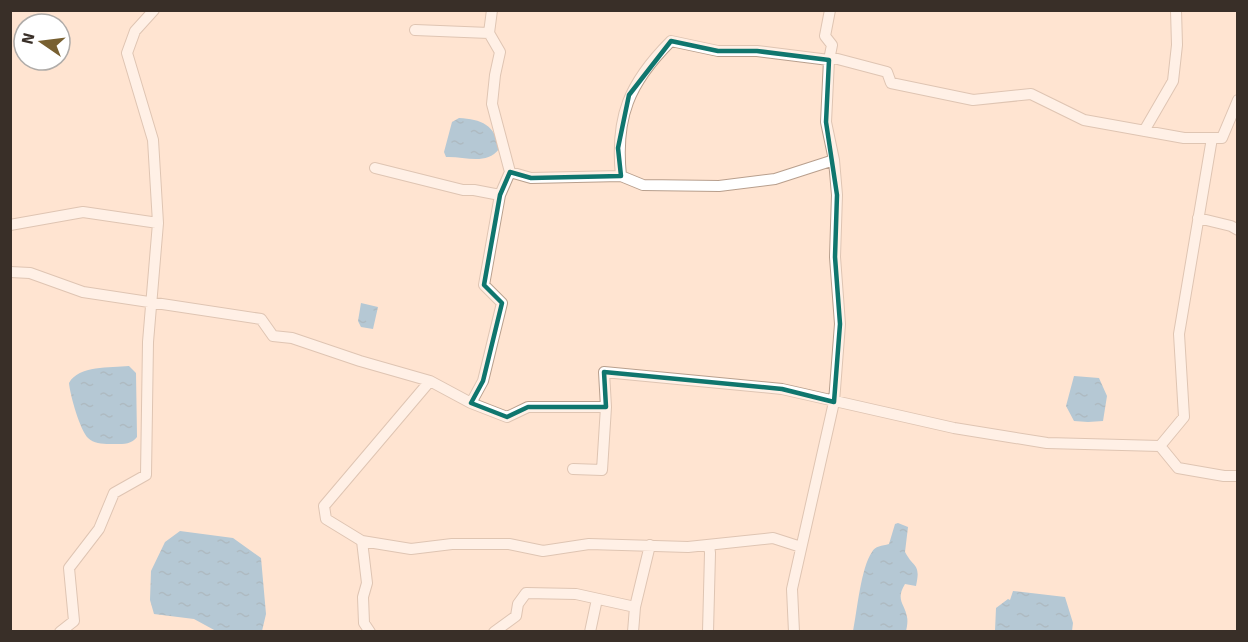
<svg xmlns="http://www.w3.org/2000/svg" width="1248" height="642" viewBox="0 0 1248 642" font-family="Signika,sans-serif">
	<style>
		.water { fill: url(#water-ripples) }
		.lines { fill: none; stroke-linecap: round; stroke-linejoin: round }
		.street-casing { stroke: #b89f8d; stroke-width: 12 }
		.street { stroke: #fff; stroke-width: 10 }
		.marked { fill: none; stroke: #0f766e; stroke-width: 4.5; stroke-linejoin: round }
	</style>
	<defs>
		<pattern id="water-ripples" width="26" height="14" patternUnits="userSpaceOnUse" patternTransform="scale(1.5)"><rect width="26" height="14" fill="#5ba6d7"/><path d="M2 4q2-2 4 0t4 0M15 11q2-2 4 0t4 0" fill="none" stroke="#4c88ae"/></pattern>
	</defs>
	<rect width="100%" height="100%" fill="#ffe4d1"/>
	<!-- water -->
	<path class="water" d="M 459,118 C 481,119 496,125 499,149 C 486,166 464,156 446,157 L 444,152 L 452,122 Z
		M 361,303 L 378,307 L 373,329 L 361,327 L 358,321 Z
		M 129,366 L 136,373 L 137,437 C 132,444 124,444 116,444 C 107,444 95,445 88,438 C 80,430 70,395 69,383 C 79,365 110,368 129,366 Z
		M 1074,376 L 1099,378 L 1107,396 L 1103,421 L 1088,422 L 1074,421 L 1066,406 Z
		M 898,523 L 908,527 L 905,552 C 914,569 921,563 916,586 L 905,584 C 895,600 905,604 907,617 C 908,621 907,627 906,631 L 853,631 C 857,612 861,567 872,552 C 875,546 882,546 889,544 L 895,524 Z
		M 180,531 L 233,538 L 261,558 L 266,614 L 262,631 L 216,631 L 194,619 L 154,614 L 150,600 L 151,571 L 165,542 Z
		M 1013,591 L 1065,597 L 1073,623 L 1072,631 L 995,631 L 996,608 L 1008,599 L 1010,600 Z"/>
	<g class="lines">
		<defs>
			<path id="street" d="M 415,30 L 489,33
				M 830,57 L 887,72 L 891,83 L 973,100 L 1031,94 L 1084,120 L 1184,138 L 1222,138 L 1238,100
				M 1144,131 L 1173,81 L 1177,45 L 1176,10
				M 375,168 L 463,190 L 474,190 L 500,195
				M 510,172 L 531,178 L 621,176 L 643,185 L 719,186 L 775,179 L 834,160
				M 621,176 C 615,117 629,83 671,41 L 718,51 L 757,51 L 829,60
				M 1198,218 L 1231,226 L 1238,230
				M 10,225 L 83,212 L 158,223
				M 10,272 L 30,273 L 83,292 L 261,319 L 273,336 L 292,338 L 360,361 L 430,381 L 471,403 L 507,417 L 528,407 L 606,407 L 602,470 L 573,469
				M 471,403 L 483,381 L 502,303 L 484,285 L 500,195 L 510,172 L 492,104 L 495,75 L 500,52 L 489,33 L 492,10
				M 606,407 L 604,372 L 782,389 L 954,428 L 1047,443 L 1160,446 L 1178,468 L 1224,476 L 1238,476
				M 1160,446 L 1184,417 L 1179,334 L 1212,138
				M 362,541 L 326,519 L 324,506 L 430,381
				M 60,632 L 74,621 L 69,568 L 99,529 L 114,493 L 146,475 L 148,342 L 158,223 L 153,140 L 127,53 L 135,31 L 154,10
				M 370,632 L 364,623 L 363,597 L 367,583 L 362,541 L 411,549 L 452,544 L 509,544 L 543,551 L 589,544 L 688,547 L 773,538 L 801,547
				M 494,632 L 516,616 L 518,604 L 526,593 L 576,594 L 635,607
				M 590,632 L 597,599
				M 633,632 L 635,607 L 650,545
				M 708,632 L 710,553 L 709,545
				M 794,632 L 792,589 L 834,402 L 840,324 L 835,257 L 837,195 L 834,160 L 826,122 L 829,60 L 832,45 L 825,36 L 830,10"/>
		</defs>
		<!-- street casing -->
		<use href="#street" class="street-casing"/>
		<!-- street -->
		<use href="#street" class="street"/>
	</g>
	<!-- marked area -->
	<path d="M0 0H1248V642H0ZM 671,41 L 718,51 L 757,51 L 829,60 L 826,122 L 837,195 L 835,257 L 840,324 L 834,402 L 782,389 L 604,372 L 606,407 L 528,407 L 507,417 L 471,403 L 483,381 L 502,303 L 484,285 L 500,195 L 510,172 L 531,178 L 621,176 L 618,148 L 629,95 Z" fill="#ffe4d1" fill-opacity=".55" fill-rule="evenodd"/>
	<path class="marked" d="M 671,41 L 718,51 L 757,51 L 829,60 L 826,122 L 837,195 L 835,257 L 840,324 L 834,402 L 782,389 L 604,372 L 606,407 L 528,407 L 507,417 L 471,403 L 483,381 L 502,303 L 484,285 L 500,195 L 510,172 L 531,178 L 621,176 L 618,148 L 629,95 Z"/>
	<!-- border -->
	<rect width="1248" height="642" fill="none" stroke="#392f28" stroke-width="24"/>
	<!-- north arrow -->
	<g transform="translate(42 42) rotate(284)"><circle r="28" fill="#ffffff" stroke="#b0aca9" stroke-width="1.5"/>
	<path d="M0-4.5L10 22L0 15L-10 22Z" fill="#786031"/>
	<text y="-9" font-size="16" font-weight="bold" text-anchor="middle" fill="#392f28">N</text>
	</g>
</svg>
